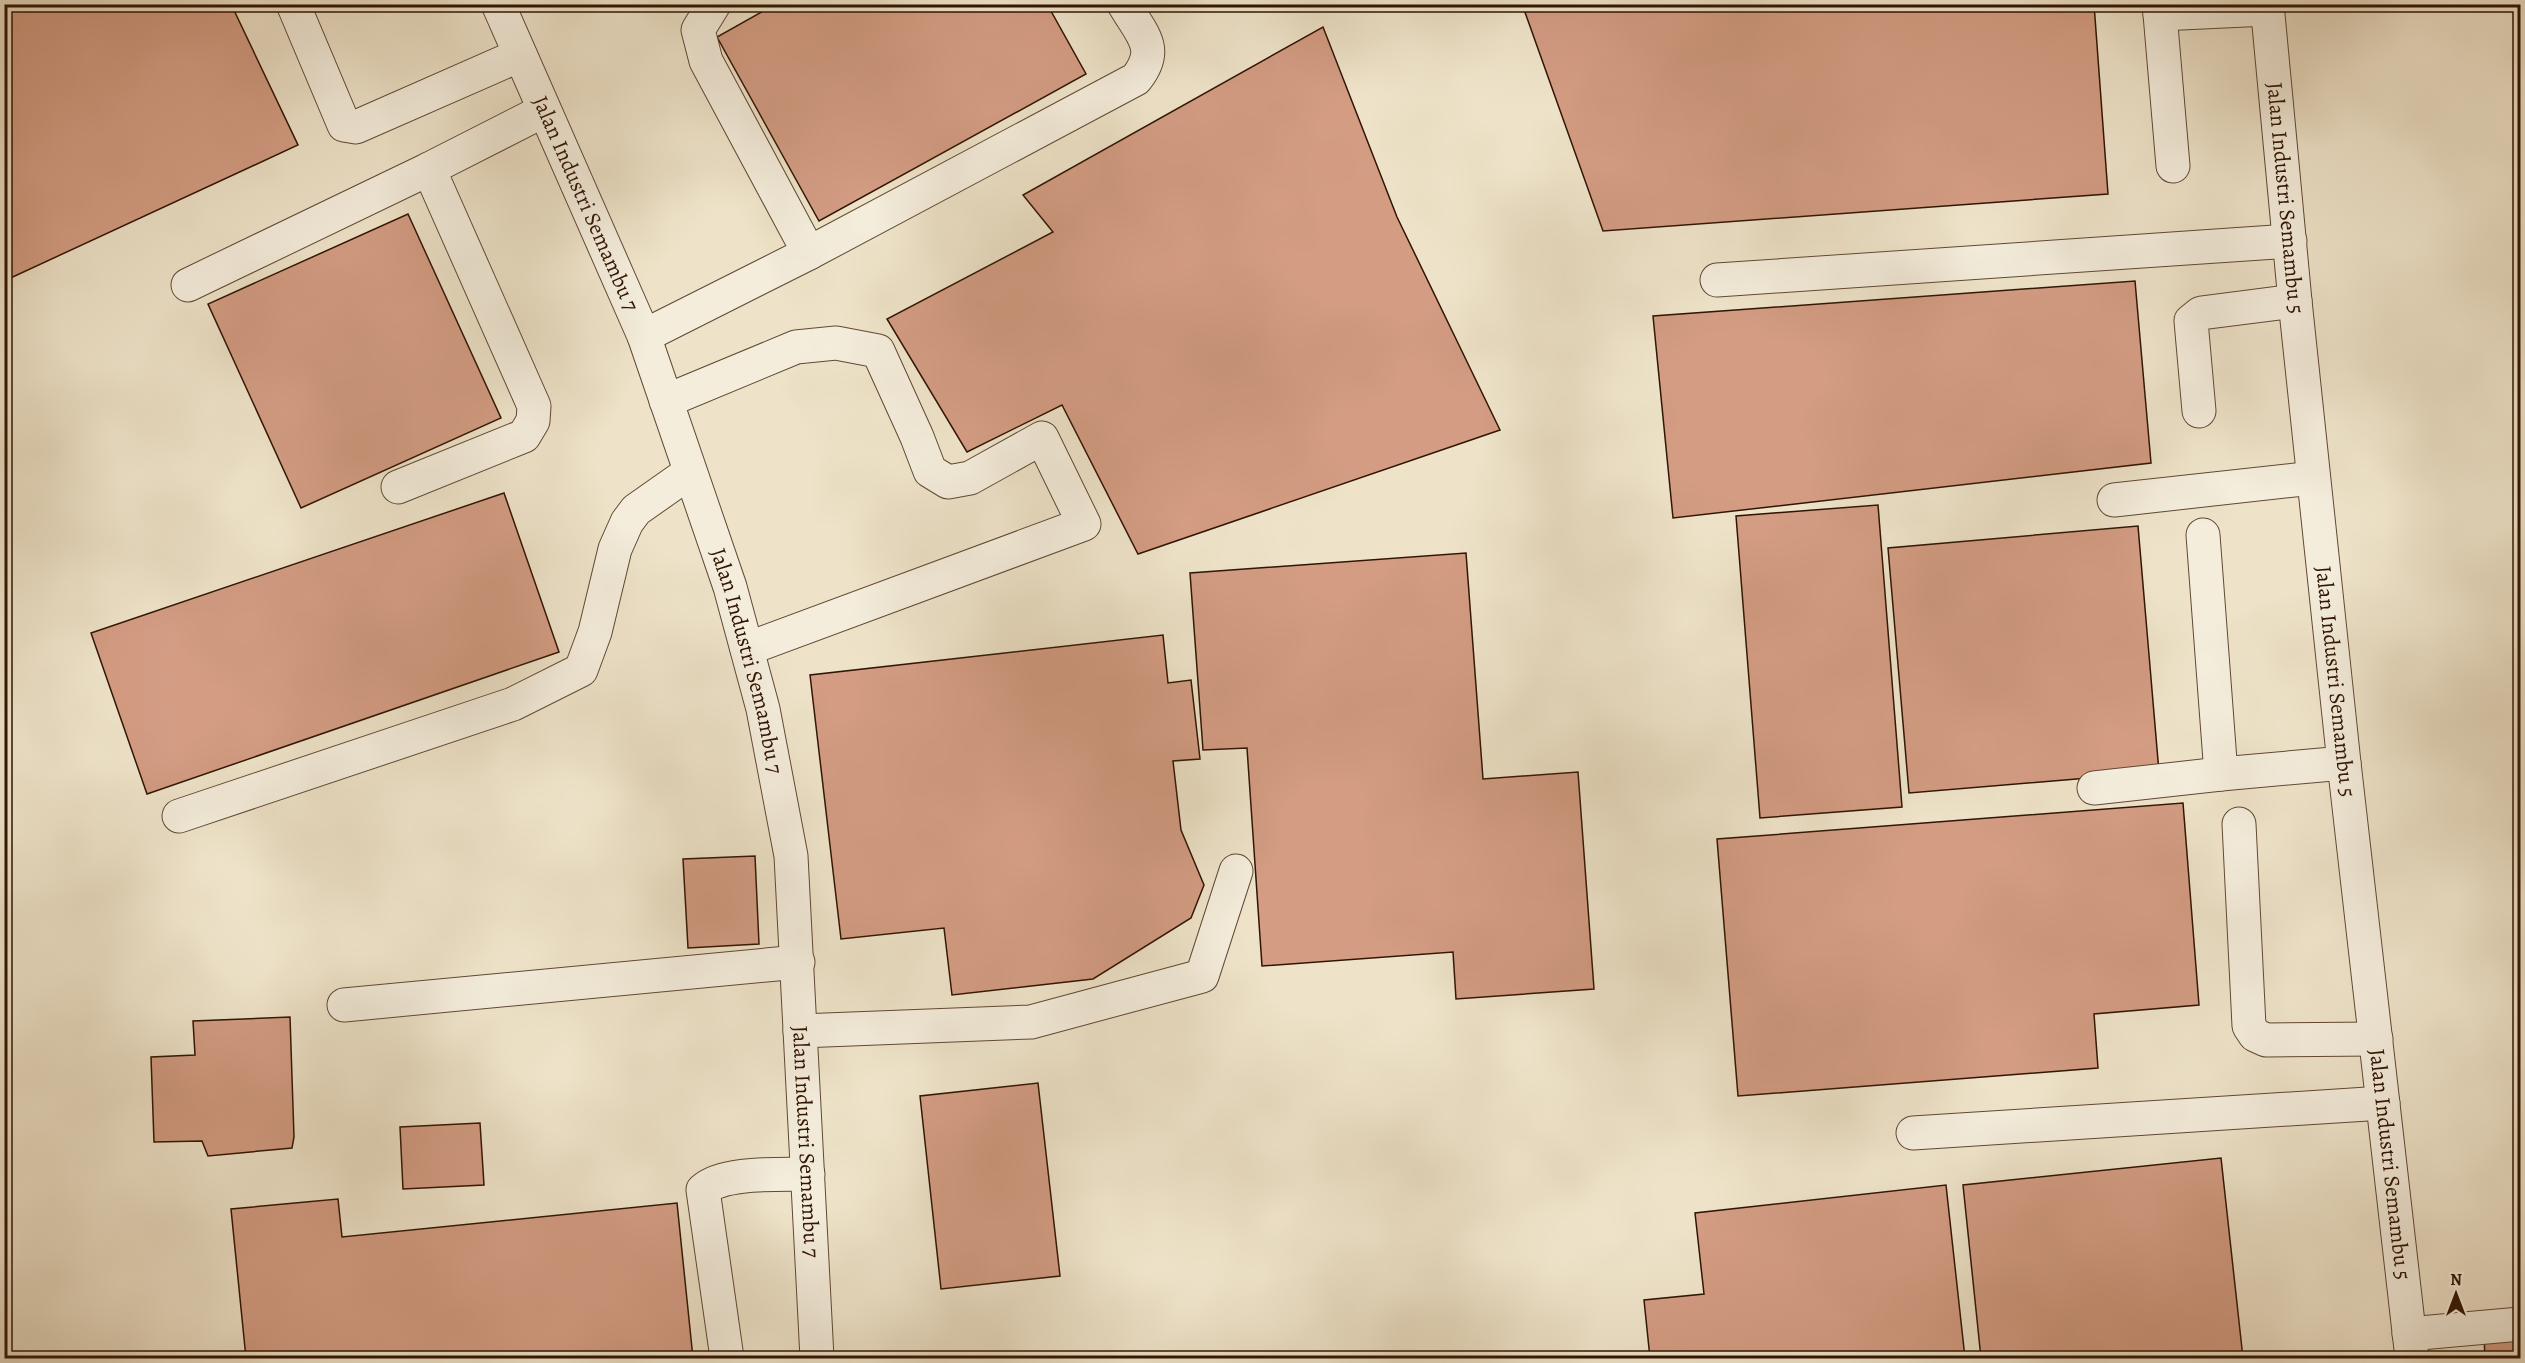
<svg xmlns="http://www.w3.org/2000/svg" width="2525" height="1363" viewBox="0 0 2525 1363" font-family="Alegreya,serif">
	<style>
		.building { fill: #d39c83; stroke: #301502; stroke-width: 1.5 }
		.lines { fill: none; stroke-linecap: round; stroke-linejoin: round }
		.minor-casing { stroke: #604834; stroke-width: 35 }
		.minor { stroke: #f4eddc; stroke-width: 33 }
		.labels { text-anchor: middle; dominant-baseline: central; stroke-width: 4.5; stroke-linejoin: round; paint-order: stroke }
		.street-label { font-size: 22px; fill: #301502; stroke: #f4eddc }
	</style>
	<rect width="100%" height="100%" fill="#eee3c9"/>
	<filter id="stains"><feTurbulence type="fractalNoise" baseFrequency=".00333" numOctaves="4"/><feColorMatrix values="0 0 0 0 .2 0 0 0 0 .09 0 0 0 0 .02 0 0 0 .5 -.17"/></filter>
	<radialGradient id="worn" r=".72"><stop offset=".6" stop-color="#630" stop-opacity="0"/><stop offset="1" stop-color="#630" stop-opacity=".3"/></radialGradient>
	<!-- building -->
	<path class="building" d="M 4,4 L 231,4 L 298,145 L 4,281 Z
		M 776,4 L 1047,4 L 1086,74 L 819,221 L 717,37 Z
		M 1522,4 L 2094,4 L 2108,194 L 1603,231 Z
		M 1323,27 L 1397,217 L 1500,430 L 1138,554 L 1062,405 L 967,452 L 887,319 L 1053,232 L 1023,195 Z
		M 408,214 L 501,418 L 301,508 L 208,304 Z
		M 2135,281 L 2151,463 L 1673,518 L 1653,316 Z
		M 504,493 L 559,652 L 147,794 L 91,633 Z
		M 1878,505 L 1902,807 L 1760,818 L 1736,516 Z
		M 2138,526 L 2159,772 L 1909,793 L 1888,548 Z
		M 1466,553 L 1483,779 L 1578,772 L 1594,989 L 1456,999 L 1453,952 L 1262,966 L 1247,748 L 1203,750 L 1190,573 Z
		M 1163,635 L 1168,683 L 1191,680 L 1200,759 L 1173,761 L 1181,830 L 1204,885 L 1191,918 L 1093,979 L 952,995 L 944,928 L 841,939 L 810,675 Z
		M 2183,803 L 2199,1005 L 2094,1014 L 2098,1068 L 1738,1096 L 1717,839 Z
		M 755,856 L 759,944 L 688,948 L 683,859 Z
		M 290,1017 L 294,1137 L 292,1148 L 208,1156 L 202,1141 L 154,1142 L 151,1057 L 195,1055 L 193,1021 Z
		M 1038,1083 L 1060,1276 L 941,1289 L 920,1096 Z
		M 480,1123 L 484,1185 L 403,1189 L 400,1127 Z
		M 2221,1158 L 2243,1358 L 1981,1358 L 1963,1185 Z
		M 1946,1185 L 1965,1358 L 1650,1358 L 1644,1300 L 1704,1294 L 1695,1213 Z
		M 338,1199 L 342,1237 L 677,1203 L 693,1358 L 246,1358 L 231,1209 Z
		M 2520,1332 L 2520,1358 L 2485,1358 L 2484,1336 Z"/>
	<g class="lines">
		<defs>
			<g id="minor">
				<path d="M 293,4 L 344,125 L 356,127 L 520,55"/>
				<path id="s1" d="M 498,4 L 644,336 L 730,587 L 763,709 L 791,856 L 817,1358"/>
				<path d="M 714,4 L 698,30 L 706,61 L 809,253"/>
				<path d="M 2159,4 L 2160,14 L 2267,9"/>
				<path id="s2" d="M 2267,4 L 2295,301 L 2344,763 L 2412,1358"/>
				<path d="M 2160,14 L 2173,166"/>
				<path d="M 1717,280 L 2290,241"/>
				<path d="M 188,285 L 429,169"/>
				<path d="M 644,336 L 809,253 L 1136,79 C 1161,48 1141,34 1124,4"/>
				<path d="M 666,401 L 796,347 L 836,343 L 878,351 L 917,437 L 930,471 L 948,482 L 970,478 L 1042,438 L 1084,524 L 747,649"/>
				<path d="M 2199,411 L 2191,321 L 2201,313 L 2295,301"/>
				<path d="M 398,487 L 524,436 L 533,421 L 534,406 L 429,169 L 543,111"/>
				<path d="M 2114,500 L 2313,478"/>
				<path d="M 2203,535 L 2221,774 L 2344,763"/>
				<path d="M 2094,788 L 2221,774"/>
				<path d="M 179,816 L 513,704 L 581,670 L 595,632 L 615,549 L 627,522 L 636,510 L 690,472"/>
				<path d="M 2239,824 L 2249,1026 L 2255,1035 L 2266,1040 L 2376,1039"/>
				<path d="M 344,1005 L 798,962"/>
				<path d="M 800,1031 L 1031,1022 L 1202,976 L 1236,871"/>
				<path d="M 1913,1133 L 2383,1103"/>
				<path d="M 2409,1334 L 2520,1324"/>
				<path d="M 727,1358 L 703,1190 C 723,1171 781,1175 808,1174"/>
			</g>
		</defs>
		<!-- minor casing -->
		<use href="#minor" class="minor-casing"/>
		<!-- minor -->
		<use href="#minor" class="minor"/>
	</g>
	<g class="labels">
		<!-- street labels -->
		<g class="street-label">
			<text stroke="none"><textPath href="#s2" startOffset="195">Jalan Industri Semambu 5</textPath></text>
			<text stroke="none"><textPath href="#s1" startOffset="218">Jalan Industri Semambu 7</textPath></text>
			<text stroke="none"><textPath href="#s1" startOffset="704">Jalan Industri Semambu 7</textPath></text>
			<text stroke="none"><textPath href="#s2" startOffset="681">Jalan Industri Semambu 5</textPath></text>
			<text stroke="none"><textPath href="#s1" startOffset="1190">Jalan Industri Semambu 7</textPath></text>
			<text stroke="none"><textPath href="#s2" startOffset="1167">Jalan Industri Semambu 5</textPath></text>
		</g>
	</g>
	<!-- margin -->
	<rect width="2525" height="1363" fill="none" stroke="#eee3c9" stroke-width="24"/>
	<rect x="6" y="6" width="2513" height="1351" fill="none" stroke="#301502" stroke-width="3"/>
	<rect x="12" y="12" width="2501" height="1339" fill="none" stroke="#301502" stroke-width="1.5"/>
	<!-- north arrow -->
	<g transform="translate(2456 1294)" stroke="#f4eddc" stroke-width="4.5" paint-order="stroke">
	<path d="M0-4.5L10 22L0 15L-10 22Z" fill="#301502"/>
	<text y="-9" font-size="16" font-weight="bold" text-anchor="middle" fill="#301502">N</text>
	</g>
	<rect width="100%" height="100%" filter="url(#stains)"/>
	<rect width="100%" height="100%" fill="url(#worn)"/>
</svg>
